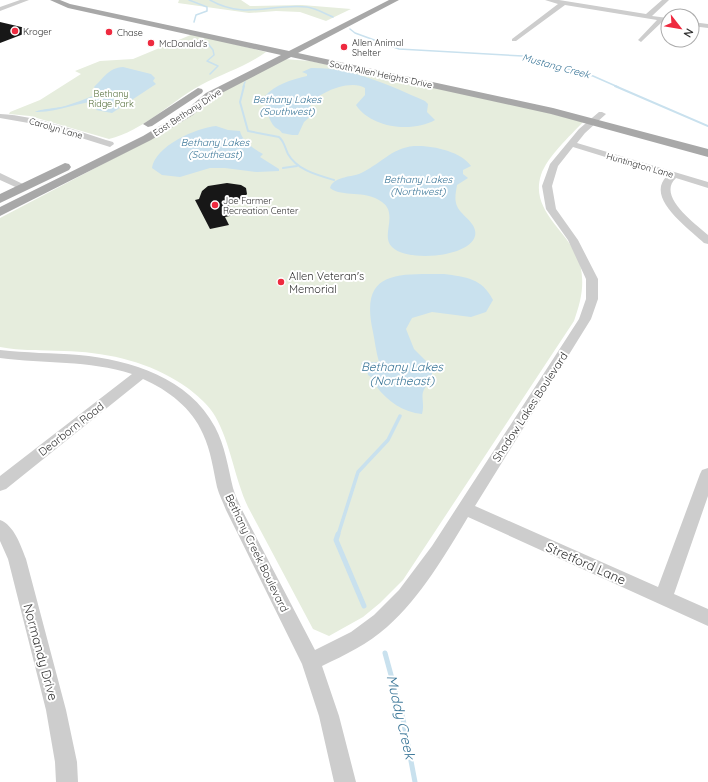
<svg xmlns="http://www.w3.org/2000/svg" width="708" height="782" viewBox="0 0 708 782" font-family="Quicksand,sans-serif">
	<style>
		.green { fill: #e6eddd }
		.water { fill: #c9e1ee }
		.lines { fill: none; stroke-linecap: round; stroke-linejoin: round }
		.stream-far3 { stroke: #c9e1ee; stroke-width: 1.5 }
		.stream-far2 { stroke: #c9e1ee; stroke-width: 2 }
		.stream-far1 { stroke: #c9e1ee; stroke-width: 3.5 }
		.stream { stroke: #c9e1ee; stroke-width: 5 }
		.building { fill: #171717 }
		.minor { fill: #cdcdcd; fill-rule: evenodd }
		.major { fill: #a8a8a8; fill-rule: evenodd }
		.poi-dot { fill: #ee2a3f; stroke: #fff; stroke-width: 1.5 }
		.labels { text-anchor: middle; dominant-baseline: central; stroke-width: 4; stroke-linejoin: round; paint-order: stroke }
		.far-poi-label { font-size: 9px; fill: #303030; stroke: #fff; text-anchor: start }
		.far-street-label { font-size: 9px; fill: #303030; stroke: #fff }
		.far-park-label { font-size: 9px; fill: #546e3a; stroke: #fff }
		.far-water-label { font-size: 10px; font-style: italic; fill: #397597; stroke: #fff }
		.poi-label { font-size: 11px; fill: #303030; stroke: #fff; text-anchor: start }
		.street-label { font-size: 11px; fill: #303030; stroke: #fff }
		.water-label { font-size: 12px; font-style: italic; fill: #397597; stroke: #fff }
		.near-street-label { font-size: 13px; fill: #303030; stroke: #fff }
		.near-water-label { font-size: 14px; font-style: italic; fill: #397597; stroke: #fff }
	</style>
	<rect width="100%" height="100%" fill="#fff"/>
	<!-- green -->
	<path class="green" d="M 179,0 L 241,0 L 250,6 L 302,5 L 351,9 L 326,21 L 300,12 L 276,11 L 249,13 L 178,3 Z
		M 193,34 L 266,52 C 247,66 222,74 201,85 C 170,102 143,131 109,139 L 30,116 L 9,114 L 10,112 L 40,100 L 81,74 L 75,71 L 100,61 L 133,59 Z
		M 284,59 L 310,61 L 530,108 L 583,122 C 570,136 547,157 541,175 C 529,212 571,232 580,264 C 585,285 581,301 574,321 L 403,580 L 380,603 L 363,617 L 329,636 L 313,629 L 248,507 C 234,477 231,444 215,416 C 208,403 189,388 177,381 C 143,360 103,352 64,351 C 42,350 21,351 0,347 L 0,218 L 162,133 L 219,93 Z"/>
	<!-- water -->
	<path class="water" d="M 123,67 L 151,74 L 155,78 L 153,81 L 156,84 L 112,113 L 96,110 L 103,102 L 102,101 C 79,101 58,113 35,112 C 39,109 59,108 65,106 C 75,103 85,99 95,95 L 98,92 L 94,87 C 104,78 108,68 123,67 Z
		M 311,68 C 351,67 389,85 425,101 L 428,104 L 427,112 L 435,120 C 412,133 371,128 356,105 L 365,95 L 365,88 C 350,78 307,95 309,113 L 312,115 L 304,122 L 298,135 L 292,135 L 282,133 C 280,129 276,129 273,125 C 267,116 266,107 264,97 C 276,84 290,80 307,76 L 307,74 L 302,72 Z
		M 216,126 L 228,130 L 240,131 C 242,141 254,149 263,154 L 260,157 L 279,169 L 279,171 L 257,172 L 225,168 L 210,168 L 180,177 L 162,175 L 152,168 C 155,146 196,128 216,126 Z
		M 414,146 C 431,145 461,151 471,166 L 463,170 L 463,174 L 468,178 L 457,185 C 456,192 454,199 457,206 C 461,216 478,223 475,236 C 469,258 406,262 392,247 C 380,236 399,214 382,202 C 364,189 343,198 330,188 C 333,177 350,177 359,174 C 380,165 391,148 414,146 Z
		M 444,274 C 466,277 482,278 493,300 L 486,312 L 471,317 L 432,312 L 412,318 L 406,329 L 414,349 L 432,367 L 432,381 C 416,393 426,399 422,414 C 403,412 388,402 376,386 L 378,382 L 368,375 L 367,370 L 363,368 L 361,363 L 379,362 C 376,352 375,342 373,332 C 359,270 397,274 444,274 Z"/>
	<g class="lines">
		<!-- stream-far3 -->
		<path class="stream-far3" d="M 189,0 L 207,7 L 207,11 L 196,15 L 194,22
			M 210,0 C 245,20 271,3 307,7 C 316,8 325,14 333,17
			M 350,29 L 355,33 L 399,49 L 523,56 L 593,76 L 618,87
			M 206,41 L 213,50 L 214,55 L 207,61 L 218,66 L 210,74
			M 243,87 L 245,82"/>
		<!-- stream-far2 -->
		<path class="stream-far2" d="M 244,86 L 240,102 L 248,131 L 279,137 C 284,141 285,148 288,154 C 297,170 317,175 334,180
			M 615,86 L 708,126
			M 283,168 L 297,166"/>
		<!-- stream-far1 -->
		<path class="stream-far1" d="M 338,535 L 358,472 L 388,440 L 400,416"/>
		<!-- stream -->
		<path class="stream" d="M 338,534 L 336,540 L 364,606
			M 385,653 L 403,719 L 415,782"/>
	</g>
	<!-- building -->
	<path class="building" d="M 0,22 L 34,30 L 0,43 Z
		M 227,183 L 241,185 L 246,188 L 247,194 L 243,199 L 229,206 L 234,215 L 225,217 L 229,225 L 210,229 L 195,200 L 199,199 L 202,191 L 208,186 Z"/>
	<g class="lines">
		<!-- minor -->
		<path class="minor" d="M 20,0 L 29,0 L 0,11 L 0,7 Z
			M 545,0 L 559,0 L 646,14 L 662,0 L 669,0 L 652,16 L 668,18 L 668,22 L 663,21 L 641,42 L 638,40 L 639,39 L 657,20 L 565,5 L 516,41 L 512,41 L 512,39 L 558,4 Z
			M 692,22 L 708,24 L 708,28 L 692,26 Z
			M 599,112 L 602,112 L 606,114 L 585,133 L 577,143 L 708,182 L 708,188 L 676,178 C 656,196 696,224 708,235 L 708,244 L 704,243 C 690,229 644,198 667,176 L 573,147 L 558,166 L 552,186 L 556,209 L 578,240 L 598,279 L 598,299 L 591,319 L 475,506 L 658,587 L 700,474 L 702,470 L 708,468 L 708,496 L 674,594 L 708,609 L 708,626 L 468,517 C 445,555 421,597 387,627 C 368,644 345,655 322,666 L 339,716 L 356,782 L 334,782 L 319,716 L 302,664 L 226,510 C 223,502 219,495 217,487 C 213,469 211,451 203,434 C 192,408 168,390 143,379 L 6,489 L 0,491 L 0,476 L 132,374 C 89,360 44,364 0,358 L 0,350 C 26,353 52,353 79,355 C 131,360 189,378 215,427 C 225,446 228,467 233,488 C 235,495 239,503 242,510 L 315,650 L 351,632 L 374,615 L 399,590 L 432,546 L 579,319 L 586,299 L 586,279 L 568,240 L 546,209 L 542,186 L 550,164 L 579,129 Z
			M 0,114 C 39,116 76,131 113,142 L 114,144 L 110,147 L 40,125 L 0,118 Z
			M 0,173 L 25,185 L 27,187 L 22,190 L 0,180 Z
			M 0,520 C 14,525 21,546 26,559 L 66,710 L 77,762 L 78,782 L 56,782 L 55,762 L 46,710 L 8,559 L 0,541 Z"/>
		<!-- major -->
		<path class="major" d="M 50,0 L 60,0 L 70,4 L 289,51 L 389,0 L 399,0 L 298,53 L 553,108 L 708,149 L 708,157 L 551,114 L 291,57 L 214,97 L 193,115 L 151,140 L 0,216 L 0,207 L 143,136 L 185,111 L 206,93 L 281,55 L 68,8 Z
			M 198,88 L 202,89 L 203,91 L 202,93 L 152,126 L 148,127 L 143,124 Z
			M 65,163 L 69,164 L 71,167 L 69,170 L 0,203 L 0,194 Z"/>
	</g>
	<!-- markers -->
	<g class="poi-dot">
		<circle cx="15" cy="31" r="4"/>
		<circle cx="109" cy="32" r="4"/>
		<circle cx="151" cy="43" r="4"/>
		<circle cx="344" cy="47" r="4"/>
		<circle cx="215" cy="205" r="4"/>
		<circle cx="281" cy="282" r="4"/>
	</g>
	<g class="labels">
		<!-- far-poi labels -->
		<g class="far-poi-label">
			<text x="23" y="31">Kroger</text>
			<text x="117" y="32">Chase</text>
			<text x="352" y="42">Allen Animal<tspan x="352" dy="10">Shelter</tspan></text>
			<text x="159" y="43">McDonald's</text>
			<text x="223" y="200">Joe Farmer<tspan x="223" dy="10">Recreation Center</tspan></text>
		</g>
		<!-- far-street labels -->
		<g class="far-street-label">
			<text transform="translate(381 74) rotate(12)">South Allen Heights Drive</text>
			<text transform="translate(187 112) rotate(-33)">East Bethany Drive</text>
			<text transform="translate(56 128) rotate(16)">Carolyn Lane</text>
			<text transform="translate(640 165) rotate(16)">Huntington Lane</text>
		</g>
		<!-- far-park labels -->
		<g class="far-park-label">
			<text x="111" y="93">Bethany<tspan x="111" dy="10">Ridge Park</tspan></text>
		</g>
		<!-- far-water labels -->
		<g class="far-water-label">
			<text transform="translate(556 66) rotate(15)">Mustang Creek</text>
			<text x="287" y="99">Bethany Lakes<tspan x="287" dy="12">(Southwest)</tspan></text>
			<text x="215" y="142">Bethany Lakes<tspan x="215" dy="12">(Southeast)</tspan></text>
			<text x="418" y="179">Bethany Lakes<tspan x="418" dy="12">(Northwest)</tspan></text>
		</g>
		<!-- poi labels -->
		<g class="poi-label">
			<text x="289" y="276">Allen Veteran's<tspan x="289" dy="13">Memorial</tspan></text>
		</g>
		<!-- street labels -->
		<g class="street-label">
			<text transform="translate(530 407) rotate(-57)">Shadow Lakes Boulevard</text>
			<text transform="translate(71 429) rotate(-38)">Dearborn Road</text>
			<text transform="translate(257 553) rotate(64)">Bethany Creek Boulevard</text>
		</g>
		<!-- water labels -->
		<g class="water-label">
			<text x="402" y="366">Bethany Lakes<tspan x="402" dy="14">(Northeast)</tspan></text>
		</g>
		<!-- near-street labels -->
		<g class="near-street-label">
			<text transform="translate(586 563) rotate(24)">Stretford Lane</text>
			<text transform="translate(41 652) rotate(75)">Normandy Drive</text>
		</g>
		<!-- near-water labels -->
		<g class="near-water-label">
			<text transform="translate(401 717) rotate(77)">Muddy Creek</text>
		</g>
	</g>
	<!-- north arrow -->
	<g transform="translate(680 28) rotate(121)"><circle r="19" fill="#ffffff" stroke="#acacac"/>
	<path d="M0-3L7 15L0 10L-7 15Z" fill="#ee2a3f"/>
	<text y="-6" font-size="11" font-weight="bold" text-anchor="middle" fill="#303030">N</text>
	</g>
</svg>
